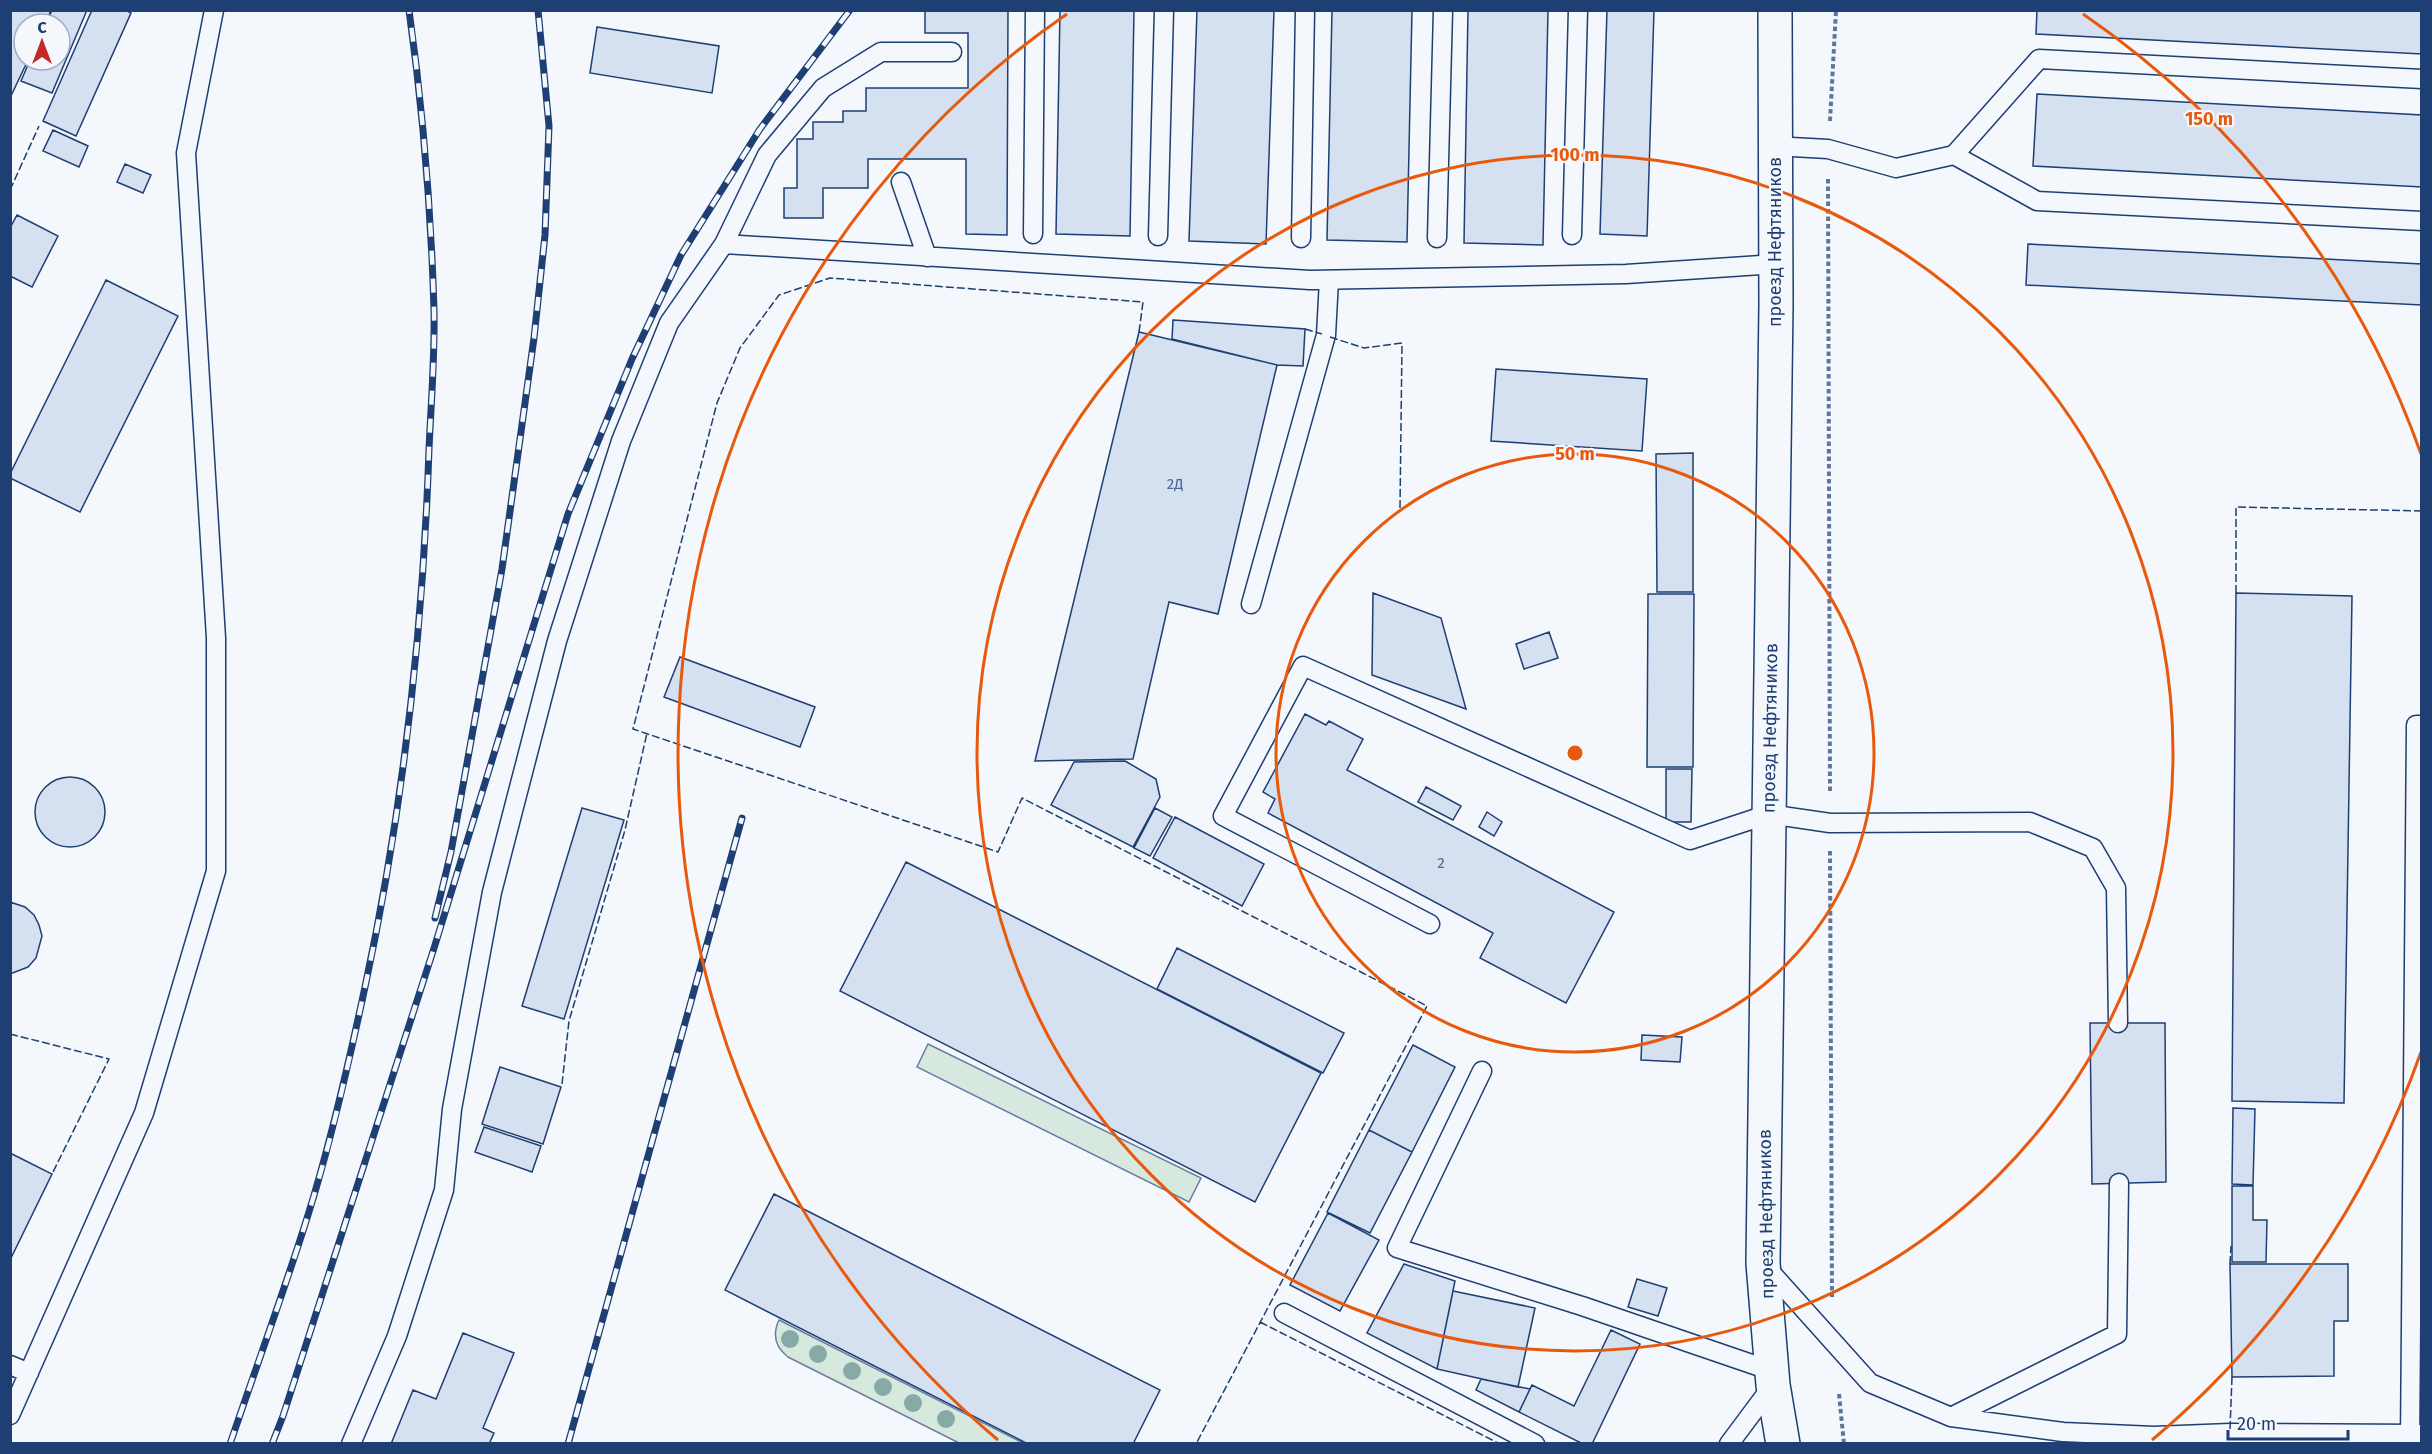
<svg xmlns="http://www.w3.org/2000/svg" width="2432" height="1454" viewBox="0 0 2432 1454" font-family="'Fira Sans',sans-serif">
	<style>
		.green { fill: #d7e8df; stroke: #687fa3; stroke-width: 1.5 }
		.building { fill: #d5e0f0; stroke: #1d3f73; stroke-width: 1.5 }
		.lines { fill: none; stroke-linecap: round; stroke-linejoin: round }
		.service-casing { stroke: #1d3f73; stroke-width: 21 }
		.minor-casing { stroke: #1d3f73; stroke-width: 36 }
		.path { stroke: #5e769c; stroke-width: 4; stroke-dasharray: 4.5 3; stroke-linecap: butt }
		.service { stroke: #f4f7fb; stroke-width: 18 }
		.minor { stroke: #f4f7fb; stroke-width: 33 }
		.rail-casing { stroke: #1d3f73; stroke-width: 7 }
		.rail { stroke: #f4f7fb; stroke-width: 4.5; stroke-dasharray: 14; stroke-linecap: butt }
		.fence { stroke: #1d3f73; stroke-width: 1.5; stroke-dasharray: 8 3; stroke-linecap: butt }
		.tree { fill: #86aba6 }
		.ring { fill: none; stroke: #e8590c; stroke-width: 3 }
		.labels { text-anchor: middle; dominant-baseline: central; stroke-width: 4.5; stroke-linejoin: round; paint-order: stroke }
		.number-label { font-size: 15px; fill: #4b6792 }
		.street-label { font-size: 18px; fill: #1d3f73; stroke: #f4f7fb }
		.centre { fill: #e8590c; stroke: #f4f7fb; stroke-width: 3 }
		.ring-label { font-size: 18px; text-anchor: middle; font-weight: bold; fill: #e8590c; stroke: #f4f7fb; stroke-width: 4.5; stroke-linejoin: round; paint-order: stroke }
	</style>
	<rect width="100%" height="100%" fill="#f4f7fb"/>
	<!-- green -->
	<path class="green" d="M 928,1044 L 1201,1178 L 1189,1202 L 917,1067 Z
		M 779,1320 L 1023,1443 L 959,1443 L 788,1357 C 775,1347 772,1335 779,1320 Z"/>
	<!-- building -->
	<path class="building" d="M 10,10 L 51,10 L 45,24 L 24,24 L 24,60 L 28,60 L 10,98 Z
		M 52,10 L 87,10 L 52,93 L 21,81 L 30,60 L 60,60 L 60,24 L 46,24 Z
		M 92,10 L 125,10 L 131,13 L 76,136 L 43,121 Z
		M 925,10 L 1008,10 L 1007,235 L 966,234 L 966,159 L 868,159 L 868,188 L 823,188 L 823,218 L 784,218 L 784,188 L 797,188 L 797,139 L 813,139 L 813,122 L 843,122 L 843,111 L 866,111 L 866,88 L 968,88 L 968,33 L 925,33 Z
		M 1060,10 L 1134,10 L 1130,236 L 1056,234 Z
		M 1197,10 L 1274,10 L 1266,244 L 1189,241 Z
		M 1332,10 L 1412,10 L 1407,242 L 1327,240 Z
		M 1468,10 L 1548,10 L 1543,245 L 1464,243 Z
		M 1607,10 L 1654,10 L 1647,236 L 1600,234 Z
		M 2037,10 L 2422,10 L 2422,54 L 2036,34 Z
		M 597,27 L 719,46 L 712,93 L 590,73 Z
		M 2037,94 L 2422,115 L 2422,187 L 2033,166 Z
		M 53,130 L 88,146 L 79,167 L 43,151 Z
		M 125,164 L 151,175 L 143,193 L 117,182 Z
		M 17,215 L 58,236 L 32,287 L 10,276 L 10,228 Z
		M 2028,244 L 2422,264 L 2422,305 L 2026,285 Z
		M 106,280 L 178,316 L 80,512 L 10,478 L 10,474 Z
		M 1173,320 L 1305,329 L 1303,366 L 1277,365 L 1172,339 Z
		M 1139,332 L 1277,365 L 1218,614 L 1169,602 L 1133,759 L 1035,761 Z
		M 1496,369 L 1647,379 L 1642,451 L 1491,441 Z
		M 1693,453 L 1693,592 L 1657,592 L 1656,454 Z
		M 1373,593 L 1441,618 L 1466,709 L 1372,675 Z
		M 2236,593 L 2352,596 L 2344,1103 L 2232,1101 Z
		M 1648,594 L 1694,594 L 1693,767 L 1647,767 Z
		M 1549,632 L 1558,658 L 1524,669 L 1516,644 Z
		M 680,657 L 815,707 L 800,747 L 664,697 Z
		M 1305,714 L 1326,725 L 1329,721 L 1363,739 L 1347,770 L 1614,912 L 1566,1003 L 1480,958 L 1493,933 L 1268,813 L 1275,799 L 1263,792 Z
		M 1125,761 L 1156,779 L 1160,797 L 1133,847 L 1051,805 L 1074,762 Z
		M 1666,769 L 1692,769 L 1691,822 L 1666,822 Z
		M35 812a35 35 0 1 1 70 0a35 35 0 1 1-70 0Z
		M 1426,787 L 1461,806 L 1453,820 L 1418,802 Z
		M 582,808 L 624,820 L 564,1019 L 522,1006 Z
		M 1155,808 L 1172,817 L 1150,856 L 1134,848 Z
		M 1487,812 L 1502,822 L 1494,836 L 1479,827 Z
		M 1175,817 L 1264,864 L 1242,906 L 1153,858 Z
		M 906,862 L 1321,1073 L 1255,1202 L 840,991 Z
		M 10,902 L 25,907 L 34,915 L 39,925 L 42,936 L 36,958 L 28,967 L 10,974 Z
		M 1177,948 L 1344,1033 L 1323,1073 L 1157,989 Z
		M 2090,1023 L 2165,1023 L 2166,1182 L 2092,1184 Z
		M 1642,1035 L 1682,1037 L 1680,1062 L 1641,1060 Z
		M 1413,1045 L 1455,1067 L 1412,1152 L 1369,1130 Z
		M 500,1067 L 561,1087 L 543,1144 L 482,1124 Z
		M 2233,1108 L 2255,1109 L 2253,1185 L 2232,1184 Z
		M 484,1127 L 541,1146 L 532,1172 L 475,1152 Z
		M 1369,1130 L 1412,1152 L 1370,1233 L 1327,1212 Z
		M 10,1153 L 52,1174 L 11,1258 L 10,1258 Z
		M 2232,1186 L 2253,1186 L 2253,1220 L 2267,1220 L 2266,1262 L 2232,1262 Z
		M 774,1194 L 1160,1390 L 1133,1444 L 1028,1444 L 725,1290 Z
		M 1328,1213 L 1379,1240 L 1340,1311 L 1290,1285 Z
		M 1404,1264 L 1455,1281 L 1437,1369 L 1367,1333 Z
		M 2230,1264 L 2348,1264 L 2348,1321 L 2334,1321 L 2334,1376 L 2232,1377 Z
		M 1637,1279 L 1667,1288 L 1658,1316 L 1628,1307 Z
		M 1453,1291 L 1535,1308 L 1518,1387 L 1437,1369 Z
		M 1611,1330 L 1640,1344 L 1592,1444 L 1583,1444 L 1519,1412 L 1532,1385 L 1574,1406 Z
		M 463,1333 L 514,1353 L 483,1428 L 494,1433 L 489,1444 L 391,1444 L 413,1390 L 436,1399 Z
		M 1481,1379 L 1530,1389 L 1519,1412 L 1476,1390 Z"/>
	<g class="lines">
		<defs>
			<path id="service" d="M 1775,146 L 1828,149 L 1896,168 L 1954,155 L 2037,201 L 2422,221
				M 1954,155 L 2039,59 L 2422,79
				M 901,182 L 927,257
				M 1033,234 L 1035,10
				M 1572,235 L 1578,10
				M 1158,236 L 1164,10
				M 1301,238 L 1305,10
				M 1437,238 L 1443,10
				M 724,244 L 767,155 L 823,88 L 881,52 L 952,52
				M 1251,604 L 1326,335 L 1329,280
				M 1430,924 L 1223,816 L 1303,666 L 1690,840 L 1769,814 L 1830,823 L 2030,822 L 2093,848 L 2116,888 L 2118,1023
				M 1482,1071 L 1397,1248 L 1582,1306 L 1772,1371
				M 1766,1267 L 1870,1383 L 1951,1417 L 2063,1432 L 2154,1436 L 2230,1433 L 2420,1434
				M 1284,1313 L 1535,1444
				M 10,1365 L 29,1373
				M 10,1415 L 144,1113 L 216,871 L 216,638 L 186,153 L 214,10
				M 1951,1417 L 2117,1334 L 2119,1183
				M 351,1444 L 397,1336 L 444,1190 L 452,1109 L 492,892 L 557,641 L 621,441 L 669,323 L 724,244 L 1310,280 L 1626,274 L 1776,264
				M 1729,1444 L 1773,1385
				M 2410,1444 L 2416,725 L 2422,725"/>
			<path id="minor" d="M 1775,10 L 1776,305 L 1763,1263 L 1773,1385 L 1783,1444"/>
		</defs>
		<!-- service casing -->
		<use href="#service" class="service-casing"/>
		<!-- minor casing -->
		<use href="#minor" class="minor-casing"/>
		<!-- path -->
		<path class="path" d="M 1830,121 L 1836,10
			M 1828,179 L 1830,793
			M 1830,851 L 1832,1297
			M 1839,1394 L 1844,1444"/>
		<!-- service -->
		<use href="#service" class="service"/>
		<!-- minor -->
		<use href="#minor" class="minor"/>
		<defs>
			<path id="rail" d="M 435,918 L 451,852 L 502,569 L 534,338 L 545,235 L 549,126 L 538,10
				M 230,1444 C 256,1367 284,1292 308,1215 C 331,1142 349,1062 365,987 C 403,810 423,631 429,449 C 431,403 435,356 434,310 C 431,210 423,110 409,10
				M 272,1444 L 283,1416 L 435,945 L 568,514 L 632,359 L 681,255 L 760,129 L 850,10
				M 568,1444 L 742,818"/>
		</defs>
		<!-- rail casing -->
		<use href="#rail" class="rail-casing"/>
		<!-- rail -->
		<use href="#rail" class="rail"/>
		<!-- fence -->
		<path class="fence" d="M 10,190 L 39,126
			M 1305,329 L 1322,334
			M 1139,332 L 1143,302 L 830,278 L 779,295 L 740,348 L 717,403 L 633,729 L 998,852 L 1022,798 L 1427,1006 L 1196,1444
			M 1330,337 L 1364,348 L 1402,343 L 1400,508
			M 2236,593 L 2236,507 L 2422,511
			M 10,1034 L 109,1059 L 52,1174
			M 562,1084 L 569,1021 L 625,830 L 647,733
			M 2230,1264 L 2231,1246
			M 1260,1322 L 1500,1444
			M 2230,1429 L 2232,1377"/>
	</g>
	<!-- trees -->
	<g class="tree">
		<circle cx="790" cy="1339" r="9"/>
		<circle cx="818" cy="1354" r="9"/>
		<circle cx="852" cy="1371" r="9"/>
		<circle cx="883" cy="1387" r="9"/>
		<circle cx="913" cy="1403" r="9"/>
		<circle cx="946" cy="1419" r="9"/>
	</g>
	<!-- distance rings -->
	<g class="ring">
		<circle cx="1575" cy="753" r="299"/>
		<circle cx="1575" cy="753" r="598"/>
		<path d="M2421 1052A897 897 0 0 1 2152 1440M998 1440A897 897 0 0 1 1067 14M2083 14A897 897 0 0 1 2421 454"/>
	</g>
	<g class="labels">
		<!-- number labels -->
		<g class="number-label">
			<text x="1175" y="484">2Д</text>
			<text x="1441" y="863">2</text>
		</g>
		<!-- street labels -->
		<g class="street-label">
			<text transform="translate(1775 242) rotate(-90)">проезд Нефтяников</text>
			<text transform="translate(1770 728) rotate(-89)">проезд Нефтяников</text>
			<text transform="translate(1766 1214) rotate(-91)">проезд Нефтяников</text>
		</g>
	</g>
	<circle cx="1575" cy="753" r="9" class="centre"/>
	<g class="ring-label">
		<text x="2209" y="125">150 m</text>
		<text x="1575" y="161">100 m</text>
		<text x="1575" y="460">50 m</text>
	</g>
	<!-- border -->
	<rect width="2432" height="1454" fill="none" stroke="#1d3f73" stroke-width="24"/>
	<!-- north arrow -->
	<g transform="translate(42 42)"><circle r="28" fill="#f4f7fb" stroke="#9eadc5" stroke-width="1.5"/>
	<path d="M0-4.5L10 22L0 15L-10 22Z" fill="#c62828"/>
	<text y="-9" font-size="16" font-weight="bold" text-anchor="middle" fill="#1d3f73">С</text>
	</g>
	<!-- scale -->
	<path d="M2228 1430v9h120v-9" fill="none" stroke="#1d3f73" stroke-width="3"/>
	<text x="2237" y="1430" font-size="18" fill="#1d3f73" stroke="#f4f7fb" stroke-width="4.5" paint-order="stroke">20 m</text>
</svg>
